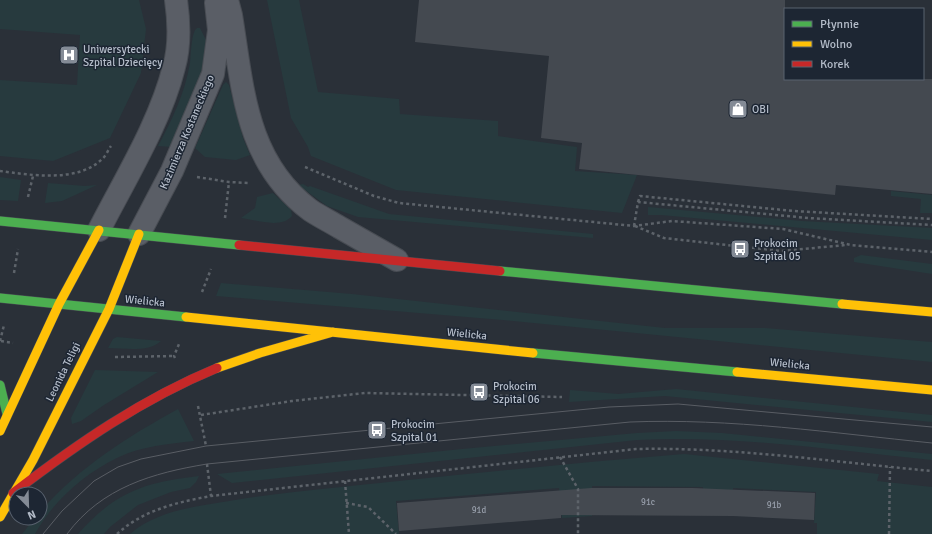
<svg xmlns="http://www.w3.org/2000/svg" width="932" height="534" viewBox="0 0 932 534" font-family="Signika,sans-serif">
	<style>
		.green { fill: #273a3e }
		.building { fill: #444950 }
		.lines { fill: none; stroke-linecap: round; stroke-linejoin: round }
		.street-casing { stroke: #484c53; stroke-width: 24 }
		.fast-casing { stroke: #484c53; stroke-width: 10 }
		.slow-casing { stroke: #484c53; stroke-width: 10 }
		.jam-casing { stroke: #484c53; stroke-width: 10 }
		.path { stroke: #5d636a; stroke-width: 2.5; stroke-dasharray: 3 3; stroke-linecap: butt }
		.street { stroke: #5a5e66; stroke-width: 22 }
		.fast { stroke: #4caf50; stroke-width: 9 }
		.slow { stroke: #ffc107; stroke-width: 9 }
		.jam { stroke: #c62828; stroke-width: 9 }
		.tram { stroke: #595d64; stroke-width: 1 }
		.labels { text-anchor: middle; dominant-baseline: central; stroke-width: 3; stroke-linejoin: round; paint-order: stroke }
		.number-label { font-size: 9px; fill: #989fab }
		.poi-label { font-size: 11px; fill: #b4bcc9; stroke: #1d2633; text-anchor: start }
		.street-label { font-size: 11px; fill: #b4bcc9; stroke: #1d2633 }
	</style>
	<rect width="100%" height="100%" fill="#2a3038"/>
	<!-- green -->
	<path class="green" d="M 0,0 L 139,0 L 146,29 L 141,73 L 110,138 L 53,161 L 0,156 L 0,80 L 77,85 L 80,35 L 0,29 Z
		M 267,0 L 299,0 L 318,92 L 399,99 L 400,114 L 498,121 L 498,136 L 577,147 L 575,171 L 637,175 L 622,213 L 396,190 L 311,156 L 308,147 L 291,118 Z
		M 197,28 L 200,28 L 206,40 L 206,47 L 201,75 L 172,147 L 158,146 C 172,120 185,93 190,63 C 191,56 191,32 197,28 Z
		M 226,82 L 229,85 L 243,138 L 250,155 L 236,160 L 205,157 L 195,148 L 223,85 Z
		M 0,177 L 21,180 L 18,201 L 0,200 Z
		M 48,183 L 85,186 L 97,185 L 62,201 L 45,203 Z
		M 303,184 L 308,187 L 310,186 L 389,214 L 593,234 L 593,238 L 358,217 L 327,206 L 298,185 Z
		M 891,191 L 932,195 L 932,213 L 920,213 L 921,199 L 891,196 Z
		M 273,193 L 291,210 L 292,216 C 281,229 257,220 241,218 L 255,208 L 257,197 Z
		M 648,207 L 802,221 L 932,228 L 932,240 L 661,215 L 648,215 Z
		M 861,255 L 932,264 L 932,274 L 854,262 L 854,258 Z
		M 221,283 L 352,294 L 665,328 L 765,328 L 932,342 L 932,362 L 503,320 L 216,296 Z
		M 117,337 L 161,341 C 148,353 124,348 108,348 L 113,339 Z
		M 95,370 L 158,372 L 104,405 L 81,421 L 72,424 L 71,418 Z
		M 676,389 L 932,415 L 932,422 L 665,396 L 569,402 L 570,390 L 618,394 Z
		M 178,409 L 194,441 C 169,444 142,446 119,457 C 85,473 53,501 35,534 L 22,534 L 35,518 L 40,518 L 40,512 C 78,468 127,437 178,409 Z
		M 676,431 L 722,433 L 932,454 L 932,460 C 834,450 735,435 637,440 L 232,483 L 217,474 L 462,449 L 637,433 Z
		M 684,454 L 879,474 L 877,481 L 932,487 L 932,534 L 817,534 L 817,523 L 814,523 L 816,492 L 733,488 L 732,515 L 703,515 L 703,487 L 592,486 L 592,516 L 562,518 L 559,488 L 396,501 L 399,534 L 130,534 C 158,510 195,507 229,501 C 282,492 336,488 389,482 C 487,472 585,462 684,454 Z
		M 199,476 L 196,482 L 190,488 L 171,492 L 138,505 L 110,527 L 104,534 L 78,534 C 115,492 145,482 199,476 Z"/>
	<!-- building -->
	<path class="building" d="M 419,0 L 785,0 L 785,79 L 932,79 L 932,194 L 836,185 L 835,195 L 579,169 L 582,143 L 541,138 L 549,56 L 415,42 Z
		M 591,488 L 693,488 L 815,493 L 814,520 L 733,516 L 561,515 L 561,518 L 399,531 L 397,503 Z"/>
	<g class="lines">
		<defs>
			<path id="street" d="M 227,0 L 231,15 C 243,88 245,161 310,210 C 319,216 329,221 339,227 C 358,238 378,249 397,260
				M 99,230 C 125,179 160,123 174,67 C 180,46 179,21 176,0
				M 139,234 L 172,171 L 213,74 L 219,30 L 216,3"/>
			<path id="fast" d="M 0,221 L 239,245
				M 500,271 L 842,304
				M 0,298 L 186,317
				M 533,353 L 737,372
				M 0,385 L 7,414"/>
			<path id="slow" d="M 842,304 L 932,312
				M 186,317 L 533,353
				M 217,368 L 260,353 L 333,332
				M 737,372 L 932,390
				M 0,431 L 59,304 L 99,230
				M 0,517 L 33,460 L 109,309 L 139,234"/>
			<path id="jam" d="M 239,245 L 500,271
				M 13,493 C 77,444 142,399 217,368"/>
		</defs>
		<!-- street casing -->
		<use href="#street" class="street-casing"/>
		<!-- fast casing -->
		<use href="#fast" class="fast-casing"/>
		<!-- slow casing -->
		<use href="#slow" class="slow-casing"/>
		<!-- jam casing -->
		<use href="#jam" class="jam-casing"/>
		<!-- path -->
		<path class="path" d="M 305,167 L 374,196 L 399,203 L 634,226 L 672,221 L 783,229 L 851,245 L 932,252
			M 0,171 C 30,175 78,183 102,159 C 106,156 108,150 111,146
			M 197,177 L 229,182 L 249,183
			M 28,197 L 33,176
			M 638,202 L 640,196 L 794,211 L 932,219
			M 225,218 L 229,182
			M 634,226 L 638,202 L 808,218 L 932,225
			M 635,226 L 664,238 L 781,251 L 846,245
			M 14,273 L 18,249
			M 202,292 L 211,269
			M 0,341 L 4,325
			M 1,341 L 13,343
			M 115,357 L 174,356
			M 175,358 L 174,356 L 179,344
			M 198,406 L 206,446
			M 201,415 L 292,401 L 365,393 L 562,397
			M 560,457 L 578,489 L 578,534
			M 207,464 L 211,496
			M 345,481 L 349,534
			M 346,503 L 368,507 L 396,534
			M 117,534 C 143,510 178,502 211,496 L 636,449 C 735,447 833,462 932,471
			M 889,534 L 890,467"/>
		<!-- street -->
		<use href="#street" class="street"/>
		<!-- fast -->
		<use href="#fast" class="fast"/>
		<!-- slow -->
		<use href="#slow" class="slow"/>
		<!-- jam -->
		<use href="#jam" class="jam"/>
		<!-- tram -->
		<path class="tram" d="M 43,534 L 62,511 L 94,481 L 118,467 L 141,459 L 206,446 L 609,407 L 678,404 L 932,427
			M 67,534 C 102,487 153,473 207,464 L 630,422 C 731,418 832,433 932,443"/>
	</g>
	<!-- icons -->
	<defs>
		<symbol id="hospital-square" viewBox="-11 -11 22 22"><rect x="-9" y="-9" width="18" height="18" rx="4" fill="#848b96" stroke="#1d2633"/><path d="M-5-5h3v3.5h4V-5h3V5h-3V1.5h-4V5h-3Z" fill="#fff"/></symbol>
		<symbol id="shop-square" viewBox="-11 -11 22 22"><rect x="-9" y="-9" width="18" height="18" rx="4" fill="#848b96" stroke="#1d2633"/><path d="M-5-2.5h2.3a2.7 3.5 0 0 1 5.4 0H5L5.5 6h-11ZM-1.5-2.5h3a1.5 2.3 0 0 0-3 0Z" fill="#fff"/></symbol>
		<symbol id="bus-square" viewBox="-11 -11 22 22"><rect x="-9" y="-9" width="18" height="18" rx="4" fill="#848b96" stroke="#1d2633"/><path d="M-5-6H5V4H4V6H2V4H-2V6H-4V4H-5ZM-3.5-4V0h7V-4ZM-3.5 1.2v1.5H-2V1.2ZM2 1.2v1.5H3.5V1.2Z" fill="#fff"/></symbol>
	</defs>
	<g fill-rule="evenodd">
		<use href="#hospital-square" x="58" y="44" width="22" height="22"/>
		<use href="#shop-square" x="727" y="98" width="22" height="22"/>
		<use href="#bus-square" x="729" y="238" width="22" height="22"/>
		<use href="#bus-square" x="468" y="381" width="22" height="22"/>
		<use href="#bus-square" x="366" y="419" width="22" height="22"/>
	</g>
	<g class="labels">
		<!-- number labels -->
		<g class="number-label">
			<text x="648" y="502">91c</text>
			<text x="774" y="505">91b</text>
			<text x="479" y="510">91d</text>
		</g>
		<!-- poi labels -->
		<g class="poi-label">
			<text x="83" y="49">Uniwersytecki<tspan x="83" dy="13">Szpital Dziecięcy</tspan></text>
			<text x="752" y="109">OBI</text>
			<text x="754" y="243">Prokocim<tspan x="754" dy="13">Szpital 05</tspan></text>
			<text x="493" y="386">Prokocim<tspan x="493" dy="13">Szpital 06</tspan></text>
			<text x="391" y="424">Prokocim<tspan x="391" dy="13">Szpital 01</tspan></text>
		</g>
		<!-- street labels -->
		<g class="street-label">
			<text transform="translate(187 132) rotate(-67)">Kazimierza Kostaneckiego</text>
			<text transform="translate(145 301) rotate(6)">Wielicka</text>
			<text transform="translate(467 334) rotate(6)">Wielicka</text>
			<text transform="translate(790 364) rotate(6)">Wielicka</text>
			<text transform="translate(63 372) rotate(-64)">Leonida Teligi</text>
		</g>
	</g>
	<!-- legend -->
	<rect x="784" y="8" width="140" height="72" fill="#1d2633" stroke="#59626f"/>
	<rect x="792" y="21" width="20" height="6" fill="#4caf50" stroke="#59626f"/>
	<text x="820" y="28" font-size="12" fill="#b4bcc9">Płynnie</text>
	<rect x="792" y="41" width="20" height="6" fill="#ffc107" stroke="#59626f"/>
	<text x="820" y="48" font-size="12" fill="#b4bcc9">Wolno</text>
	<rect x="792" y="61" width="20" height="6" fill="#c62828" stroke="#59626f"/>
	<text x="820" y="68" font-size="12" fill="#b4bcc9">Korek</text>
	<!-- north arrow -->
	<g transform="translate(28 506) rotate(157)"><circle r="19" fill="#1d2633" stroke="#59626f"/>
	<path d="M0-3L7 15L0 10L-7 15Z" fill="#848b96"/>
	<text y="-6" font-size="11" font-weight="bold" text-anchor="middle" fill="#b4bcc9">N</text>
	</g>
</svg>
